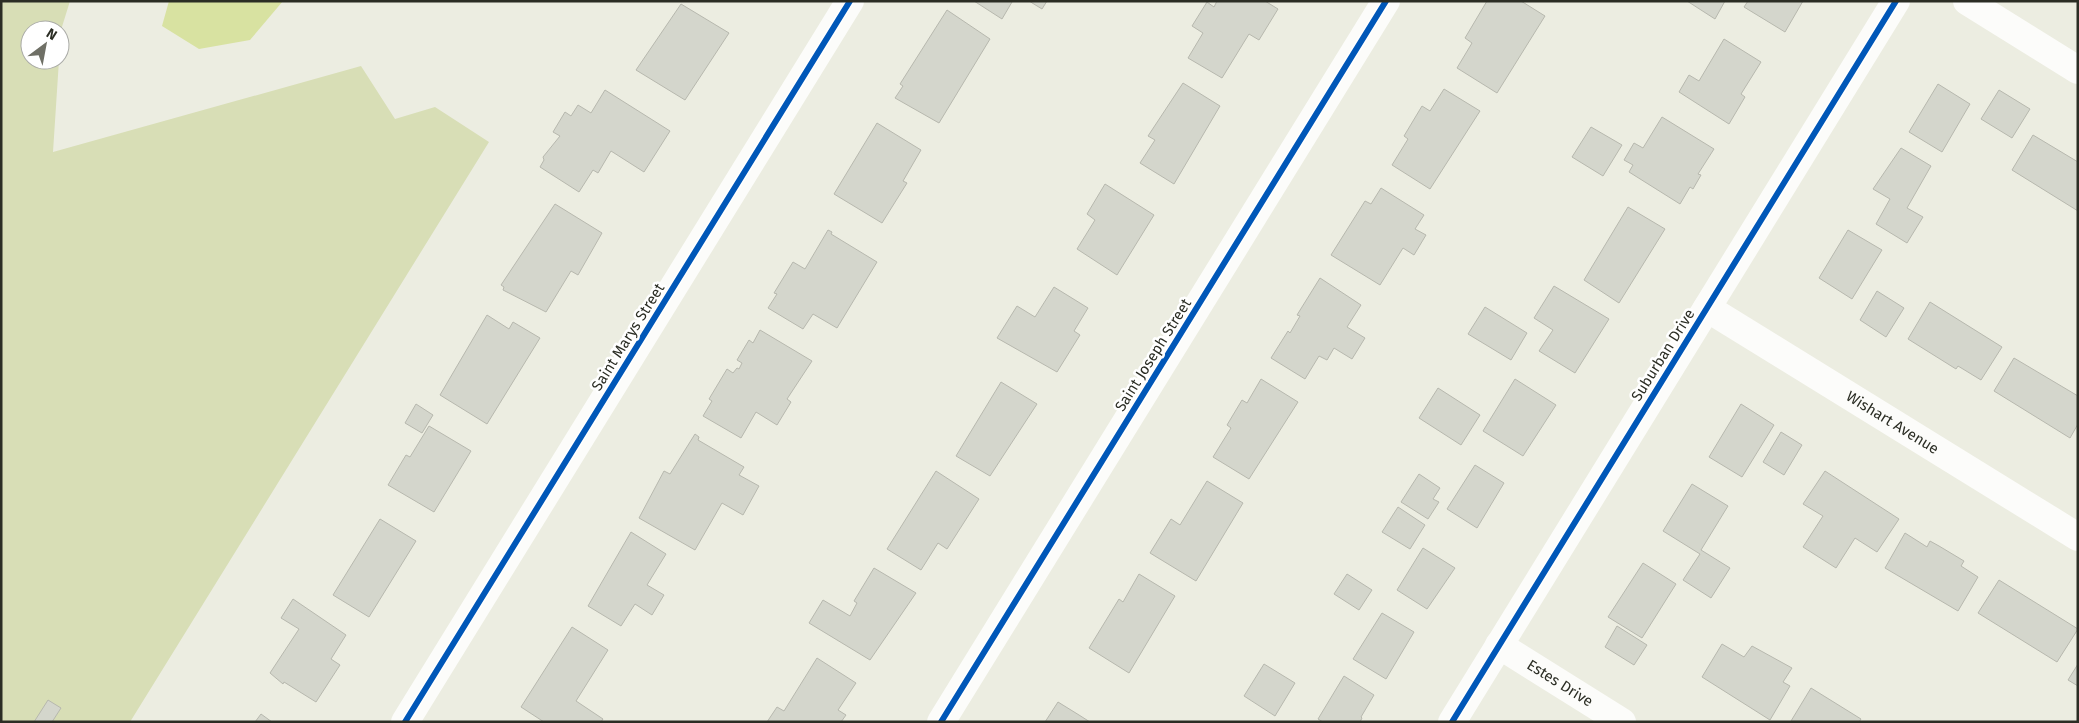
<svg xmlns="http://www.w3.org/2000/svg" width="2079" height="723" viewBox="0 0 2079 723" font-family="'Fira Sans',sans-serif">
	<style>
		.green { fill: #d8deb6 }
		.water { fill: #d8e2a1 }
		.building { fill: #d4d6cc; stroke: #b7b8ae }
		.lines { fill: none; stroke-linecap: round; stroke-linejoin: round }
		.minor { stroke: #fcfcfa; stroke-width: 28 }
		.cycleway-casing { stroke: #fff; stroke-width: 9 }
		.cycleway { stroke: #0057b8; stroke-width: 6 }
		.labels { text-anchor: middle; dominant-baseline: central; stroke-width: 5; stroke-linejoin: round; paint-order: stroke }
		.street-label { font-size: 15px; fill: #2b2d24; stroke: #fff }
	</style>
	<rect width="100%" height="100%" fill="#ecede1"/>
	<!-- green -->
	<path class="green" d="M 1,1 L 70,1 L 61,30 L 60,47 L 60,30 L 30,30 L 30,60 L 59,60 L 53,152 L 361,66 L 395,119 L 435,107 L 489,142 L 130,722 L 1,722 Z"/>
	<!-- water -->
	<path class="water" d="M 169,1 L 283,1 L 250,40 L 199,49 L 162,26 Z"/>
	<!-- building -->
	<path class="building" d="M 974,1 L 1012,1 L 1012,2 L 1002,19 Z
		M 1029,1 L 1047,1 L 1042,9 Z
		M 1217,1 L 1265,1 L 1278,9 L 1259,40 L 1249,34 L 1222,78 L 1188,58 L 1203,33 L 1192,26 L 1207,2 L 1214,7 Z
		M 1487,1 L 1521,1 L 1545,16 L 1497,93 L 1457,68 L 1472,43 L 1465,38 Z
		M 1687,1 L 1725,1 L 1715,19 Z
		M 1748,1 L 1803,1 L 1785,32 L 1744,7 Z
		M 681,4 L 729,33 L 685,100 L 636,70 Z
		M 947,10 L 990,39 L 939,123 L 895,98 L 903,86 L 900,84 Z
		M 1724,39 L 1761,62 L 1741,94 L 1745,97 L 1729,124 L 1679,92 L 1689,75 L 1699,81 Z
		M 1183,83 L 1220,106 L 1174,184 L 1140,163 L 1155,140 L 1148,136 Z
		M 1938,84 L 1970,104 L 1942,152 L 1909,132 Z
		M 1444,89 L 1480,111 L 1430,189 L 1392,165 L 1408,139 L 1404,136 L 1422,106 L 1430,111 Z
		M 605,90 L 670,131 L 644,172 L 611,151 L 598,173 L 593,170 L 579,192 L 540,167 L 544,160 L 543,157 L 560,136 L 553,132 L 565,112 L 571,116 L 578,105 L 591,113 Z
		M 1999,90 L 2030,109 L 2012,138 L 1981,119 Z
		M 1662,117 L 1714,149 L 1698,174 L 1701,175 L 1693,189 L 1690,187 L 1680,204 L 1629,172 L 1633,165 L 1624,160 L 1634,143 L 1643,148 Z
		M 877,123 L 921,150 L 903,181 L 907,183 L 882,223 L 834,194 Z
		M 1591,127 L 1622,145 L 1603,176 L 1572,157 Z
		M 2033,135 L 2078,162 L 2078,211 L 2012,170 Z
		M 1901,148 L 1931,166 L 1907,208 L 1923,217 L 1907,243 L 1876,224 L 1890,199 L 1873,189 Z
		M 1105,184 L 1154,215 L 1117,275 L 1077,249 L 1095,220 L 1087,214 Z
		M 1381,188 L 1424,215 L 1415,229 L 1426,235 L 1414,255 L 1403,248 L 1380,285 L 1331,255 L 1365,201 L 1371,204 Z
		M 555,204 L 602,233 L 578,275 L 571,271 L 546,312 L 503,290 L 504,287 L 501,285 Z
		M 1628,207 L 1665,229 L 1619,303 L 1584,280 Z
		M 828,230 L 832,232 L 831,234 L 877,262 L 837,328 L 813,314 L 803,329 L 768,308 L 777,294 L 774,293 L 793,262 L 805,269 Z
		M 1848,230 L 1882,250 L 1852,299 L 1819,278 Z
		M 1320,278 L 1361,305 L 1347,327 L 1365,338 L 1352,359 L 1334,348 L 1327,360 L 1319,356 L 1305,379 L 1271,358 L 1288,331 L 1290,333 L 1300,316 L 1297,315 Z
		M 1554,286 L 1609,319 L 1575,373 L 1539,351 L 1553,330 L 1534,318 Z
		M 1054,287 L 1088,308 L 1074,331 L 1080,335 L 1057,372 L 997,338 L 1017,306 L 1035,317 Z
		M 1877,291 L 1904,308 L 1886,337 L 1860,320 Z
		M 1930,302 L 2002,347 L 1981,380 L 1958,366 L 1956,369 L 1908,339 Z
		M 1485,307 L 1527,333 L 1511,360 L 1468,334 Z
		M 487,315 L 509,329 L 513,322 L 540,338 L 487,424 L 440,395 Z
		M 760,330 L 812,361 L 787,399 L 791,402 L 777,425 L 756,412 L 741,438 L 703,416 L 712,401 L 709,399 L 727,369 L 733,373 L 737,368 L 739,369 L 742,363 L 737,360 L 749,340 L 753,343 Z
		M 2014,358 L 2078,396 L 2078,424 L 2070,438 L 1994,391 Z
		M 1261,379 L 1298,402 L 1249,479 L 1213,457 L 1231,428 L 1227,425 L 1242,400 L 1247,403 Z
		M 1515,379 L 1556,405 L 1523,456 L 1483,431 Z
		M 1001,382 L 1037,404 L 990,476 L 956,456 Z
		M 1438,388 L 1480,415 L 1461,445 L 1419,418 Z
		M 416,404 L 433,415 L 422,433 L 405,423 Z
		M 1741,404 L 1774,425 L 1742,477 L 1709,457 Z
		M 429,426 L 471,451 L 434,512 L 388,485 L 406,455 L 410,457 Z
		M 1781,432 L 1802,445 L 1784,475 L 1763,462 Z
		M 695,434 L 699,437 L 698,440 L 744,467 L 739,475 L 759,486 L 743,515 L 722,503 L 695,550 L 639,518 L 664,471 L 670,474 Z
		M 1475,465 L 1504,483 L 1477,528 L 1447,509 Z
		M 936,471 L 979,499 L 947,549 L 938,543 L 921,570 L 887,549 Z
		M 1825,471 L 1899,519 L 1877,552 L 1855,538 L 1836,568 L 1803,547 L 1823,516 L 1803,504 Z
		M 1419,474 L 1440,488 L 1433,499 L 1439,502 L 1428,519 L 1401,502 Z
		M 1207,481 L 1243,503 L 1196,581 L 1150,553 L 1171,519 L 1180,525 Z
		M 1692,484 L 1728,506 L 1701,550 L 1730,568 L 1711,598 L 1683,580 L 1700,554 L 1663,531 Z
		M 1398,507 L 1425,525 L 1410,549 L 1382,532 Z
		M 380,519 L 416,541 L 369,617 L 333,595 Z
		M 631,532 L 666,554 L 647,585 L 664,595 L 652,615 L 635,604 L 621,626 L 588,606 Z
		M 1905,533 L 1927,547 L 1930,541 L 1939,546 L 1964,561 L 1961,566 L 1978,577 L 1958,611 L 1885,568 Z
		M 1423,548 L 1455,568 L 1427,609 L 1397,590 Z
		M 1643,563 L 1676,584 L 1642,638 L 1608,617 Z
		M 874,568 L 916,593 L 870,660 L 809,623 L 823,600 L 850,616 L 857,603 L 854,601 Z
		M 1139,574 L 1175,596 L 1129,673 L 1089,648 L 1119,599 L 1123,602 Z
		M 1347,574 L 1372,590 L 1359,610 L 1334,594 Z
		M 1999,580 L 2078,629 L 2057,662 L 1978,613 Z
		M 293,599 L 346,635 L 331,659 L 340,665 L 316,702 L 284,682 L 283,684 L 270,673 L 299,629 L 281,618 Z
		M 1382,613 L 1414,632 L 1386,679 L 1353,659 Z
		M 1617,626 L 1647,645 L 1634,665 L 1605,647 Z
		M 572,627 L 608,650 L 576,701 L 603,719 L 601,722 L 544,722 L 521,707 Z
		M 1722,644 L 1744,657 L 1752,646 L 1792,668 L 1783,682 L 1790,686 L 1770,720 L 1702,677 Z
		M 817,658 L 856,683 L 838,710 L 846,715 L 841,722 L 767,722 L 777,707 L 784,711 Z
		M 1264,664 L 1295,683 L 1275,716 L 1244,696 Z
		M 2078,664 L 2078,686 L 2068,680 Z
		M 1344,676 L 1374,695 L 1361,717 L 1362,718 L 1360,722 L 1323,722 L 1318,719 Z
		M 1811,688 L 1861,719 L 1859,722 L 1791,721 Z
		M 48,700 L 61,708 L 52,722 L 34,722 Z
		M 1058,702 L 1079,715 L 1090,722 L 1045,722 Z
		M 261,714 L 272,722 L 255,722 Z"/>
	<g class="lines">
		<!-- minor -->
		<g class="minor">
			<path d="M 1967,1 L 2078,70"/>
			<path id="s1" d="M 1707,308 L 2078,537"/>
			<path id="s2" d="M 1499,645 L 1622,722"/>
			<path d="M 405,722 L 850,1"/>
			<path d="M 941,722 L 1386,1"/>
			<path d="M 1452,722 L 1896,1"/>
		</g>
		<defs>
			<path id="cycleway" d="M 405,722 L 850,1
				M 941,722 L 1386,1
				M 1452,722 L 1896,1"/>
		</defs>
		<!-- cycleway casing -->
		<use href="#cycleway" class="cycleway-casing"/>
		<!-- cycleway -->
		<use href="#cycleway" class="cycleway"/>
	</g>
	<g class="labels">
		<!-- street labels -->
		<g class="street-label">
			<text transform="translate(628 337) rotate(-58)">Saint Marys Street</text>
			<text transform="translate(1153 355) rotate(-58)">Saint Joseph Street</text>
			<text transform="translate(1663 355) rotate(-58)">Suburban Drive</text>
			<text stroke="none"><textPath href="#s1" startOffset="218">Wishart Avenue</textPath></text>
			<text stroke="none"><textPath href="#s2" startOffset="72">Estes Drive</textPath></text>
		</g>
	</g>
	<!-- border -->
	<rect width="2079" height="723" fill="none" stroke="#2b2d24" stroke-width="5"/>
	<!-- north arrow -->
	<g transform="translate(45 45) rotate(32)"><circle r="24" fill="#ffffff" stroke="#aaaba7"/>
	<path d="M0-4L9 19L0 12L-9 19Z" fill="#6f7066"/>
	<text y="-8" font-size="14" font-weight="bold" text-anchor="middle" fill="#2b2d24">N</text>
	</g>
</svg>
